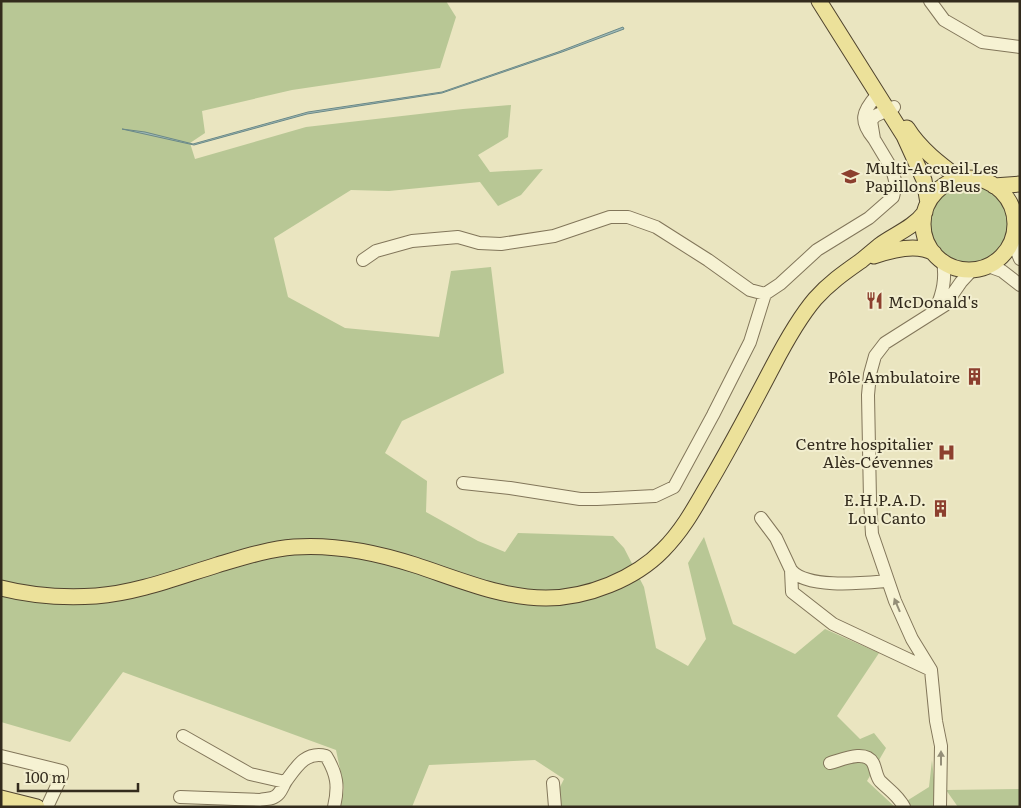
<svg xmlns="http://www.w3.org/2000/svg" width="1021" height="808" viewBox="0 0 1021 808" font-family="Literata,serif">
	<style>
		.green { fill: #b8c795 }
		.water { fill: #a3bdba; stroke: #6b8987 }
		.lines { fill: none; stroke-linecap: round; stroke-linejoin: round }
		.minor-casing { stroke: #82765a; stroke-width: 14 }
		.major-casing { stroke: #50442e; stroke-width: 17 }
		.minor { stroke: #f6f2d3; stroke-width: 12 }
		.major { stroke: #ece19a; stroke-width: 15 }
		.oneway { fill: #948e78 }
		.labels { text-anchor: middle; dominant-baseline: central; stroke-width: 4; stroke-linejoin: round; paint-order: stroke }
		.poi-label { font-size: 16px; fill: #332b1d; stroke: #f2eecf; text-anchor: end }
	</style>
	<rect width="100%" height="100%" fill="#eae5c0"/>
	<!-- green -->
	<path class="green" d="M 1,1 L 446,1 L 456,17 L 440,68 L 292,90 L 202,111 L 205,133 L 190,143 L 195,159 L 306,127 L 463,109 L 511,105 L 508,137 L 478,155 L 490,172 L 543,169 L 521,195 L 498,206 L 480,182 L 389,191 L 351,190 L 274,238 L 288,297 L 345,328 L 439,337 L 451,271 L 491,267 L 504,373 L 402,421 L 385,453 L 427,481 L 426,512 L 478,541 L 505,552 L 518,533 L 613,536 L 624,548 L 644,587 L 656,648 L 688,666 L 706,639 L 688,563 L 704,537 L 733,624 L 795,654 L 825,629 L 879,653 L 837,716 L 860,739 L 874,733 L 886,748 L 867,781 L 895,807 L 550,807 L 564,779 L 535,760 L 429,765 L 412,807 L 341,807 L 344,788 L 336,750 L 123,672 L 70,742 L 1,722 Z
		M930 224a40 40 0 1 1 80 0a40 40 0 1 1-80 0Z
		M 932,760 L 935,790 L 934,807 L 897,807 L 929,787 Z
		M 1020,789 L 1020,807 L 958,807 L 946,790 Z"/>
	<!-- water -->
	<path class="water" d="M 623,27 L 624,29 L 562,52 L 442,93 L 307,114 L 194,145 L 122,129 L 145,132 L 193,144 L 308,112 L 442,92 L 558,52 Z"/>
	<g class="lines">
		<defs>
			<path id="minor" d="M 930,1 L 944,20 L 982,42 L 1020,47
				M 877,95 C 862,112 859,121 874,139 L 871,121 L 875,116 L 894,107
				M 1012,239 L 1020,259
				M 363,260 L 376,251 L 412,241 L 458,237 L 479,243 L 501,244 L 554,236 L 610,217 L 628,217 L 656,227 L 708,260 L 750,290 L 765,294 L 780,284 L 817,250 L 869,218 L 893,197 L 896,184 L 892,169 L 874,139
				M 988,266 L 1002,271 L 1020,285
				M 936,309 C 943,292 946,279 943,261
				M 463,483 L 510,488 L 580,499 L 597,499 L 655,496 L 674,487 L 713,415 L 750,342 L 765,294
				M 761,518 L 776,538 L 791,570 L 792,592 L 833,624 L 931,670
				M 791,570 C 807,589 863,583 887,581
				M 183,736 L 250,774 L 285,782
				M 1,756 L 62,771 L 62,775 L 47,807
				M 830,763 C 842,760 865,749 873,763 C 876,769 876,776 880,781 C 889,790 898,795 904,807
				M 553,783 L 555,807
				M 180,797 L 260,800 C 264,799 269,799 272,798 C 281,795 282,787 286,781 C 297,766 306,751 326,756 C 337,774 339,786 334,807
				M 940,807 L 941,746 L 936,721 L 931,670 L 912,639 L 895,601 L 872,534 L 870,500 L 868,395 L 870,374 L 875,356 L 885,343 L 945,305 L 961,282 L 973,269"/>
			<path id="major" d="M 819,1 L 904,136 L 924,180 L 928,203
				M 907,128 C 920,149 940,164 960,179
				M923 224a46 46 0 1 1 92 0a46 46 0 1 1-92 0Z
				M 994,186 L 1020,184
				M 874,256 C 891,250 917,243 934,253
				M 1,588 C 32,596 65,598 96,596 C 137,593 178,577 217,565 C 241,558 268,549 294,547 C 336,544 375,552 415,565 C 458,579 501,598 546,598 C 587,598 635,579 663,550 C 681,532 693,511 705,490 C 729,450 751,408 773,366 C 785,343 798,319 815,299 C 829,283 845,272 862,260 C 868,255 874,250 880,245 C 895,234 913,228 925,212
				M 1,798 L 37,807"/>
		</defs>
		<!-- minor casing -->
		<use href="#minor" class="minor-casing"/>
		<!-- major casing -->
		<use href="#major" class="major-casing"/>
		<!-- minor -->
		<use href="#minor" class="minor"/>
		<!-- major -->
		<use href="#major" class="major"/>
	</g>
	<!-- one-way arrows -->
	<defs><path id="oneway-solid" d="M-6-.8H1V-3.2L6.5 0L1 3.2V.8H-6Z" transform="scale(1.25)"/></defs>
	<g class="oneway">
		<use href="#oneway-solid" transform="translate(897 605) rotate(-113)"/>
		<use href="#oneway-solid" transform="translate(941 758) rotate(-90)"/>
	</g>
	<!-- icons -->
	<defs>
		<symbol id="school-bare" viewBox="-9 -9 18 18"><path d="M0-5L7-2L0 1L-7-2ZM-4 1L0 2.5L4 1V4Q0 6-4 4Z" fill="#8c3f2e" stroke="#f2eecf" stroke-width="2.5" paint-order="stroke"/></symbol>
		<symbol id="restaurant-bare" viewBox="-9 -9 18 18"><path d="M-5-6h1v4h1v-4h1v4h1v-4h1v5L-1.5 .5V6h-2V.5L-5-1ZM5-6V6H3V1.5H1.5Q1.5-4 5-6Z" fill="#8c3f2e" stroke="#f2eecf" stroke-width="2.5" paint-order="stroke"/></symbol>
		<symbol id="building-bare" viewBox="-9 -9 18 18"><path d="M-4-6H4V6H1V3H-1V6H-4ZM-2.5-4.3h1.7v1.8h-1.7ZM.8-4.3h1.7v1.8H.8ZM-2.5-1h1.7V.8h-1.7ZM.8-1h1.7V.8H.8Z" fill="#8c3f2e" stroke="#f2eecf" stroke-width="2.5" paint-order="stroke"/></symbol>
		<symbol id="hospital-bare" viewBox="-9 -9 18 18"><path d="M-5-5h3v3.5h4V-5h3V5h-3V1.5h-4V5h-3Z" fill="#8c3f2e" stroke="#f2eecf" stroke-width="2.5" paint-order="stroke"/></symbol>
	</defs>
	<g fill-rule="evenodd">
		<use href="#school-bare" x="838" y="164" width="25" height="25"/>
		<use href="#restaurant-bare" x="862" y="288" width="25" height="25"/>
		<use href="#building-bare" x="962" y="364" width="25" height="25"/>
		<use href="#hospital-bare" x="934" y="440" width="25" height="25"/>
		<use href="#building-bare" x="928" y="496" width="25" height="25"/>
	</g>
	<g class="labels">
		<!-- poi labels -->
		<g class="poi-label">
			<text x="865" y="167" text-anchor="start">Multi-Accueil Les<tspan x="865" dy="18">Papillons Bleus</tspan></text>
			<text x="888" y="301" text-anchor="start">McDonald's</text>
			<text x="960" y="376">Pôle Ambulatoire</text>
			<text x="933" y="443">Centre hospitalier<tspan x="933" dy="18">Alès-Cévennes</tspan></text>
			<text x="926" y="499">E.H.P.A.D.<tspan x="926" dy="18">Lou Canto</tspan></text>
		</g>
	</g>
	<!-- border -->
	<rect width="1021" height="808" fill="none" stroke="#332b1d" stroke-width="5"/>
	<!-- scale -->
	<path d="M18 783v8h120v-8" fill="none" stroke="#332b1d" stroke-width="2.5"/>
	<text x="25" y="783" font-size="15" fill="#332b1d" stroke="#f2eecf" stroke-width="4" paint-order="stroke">100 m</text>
</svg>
